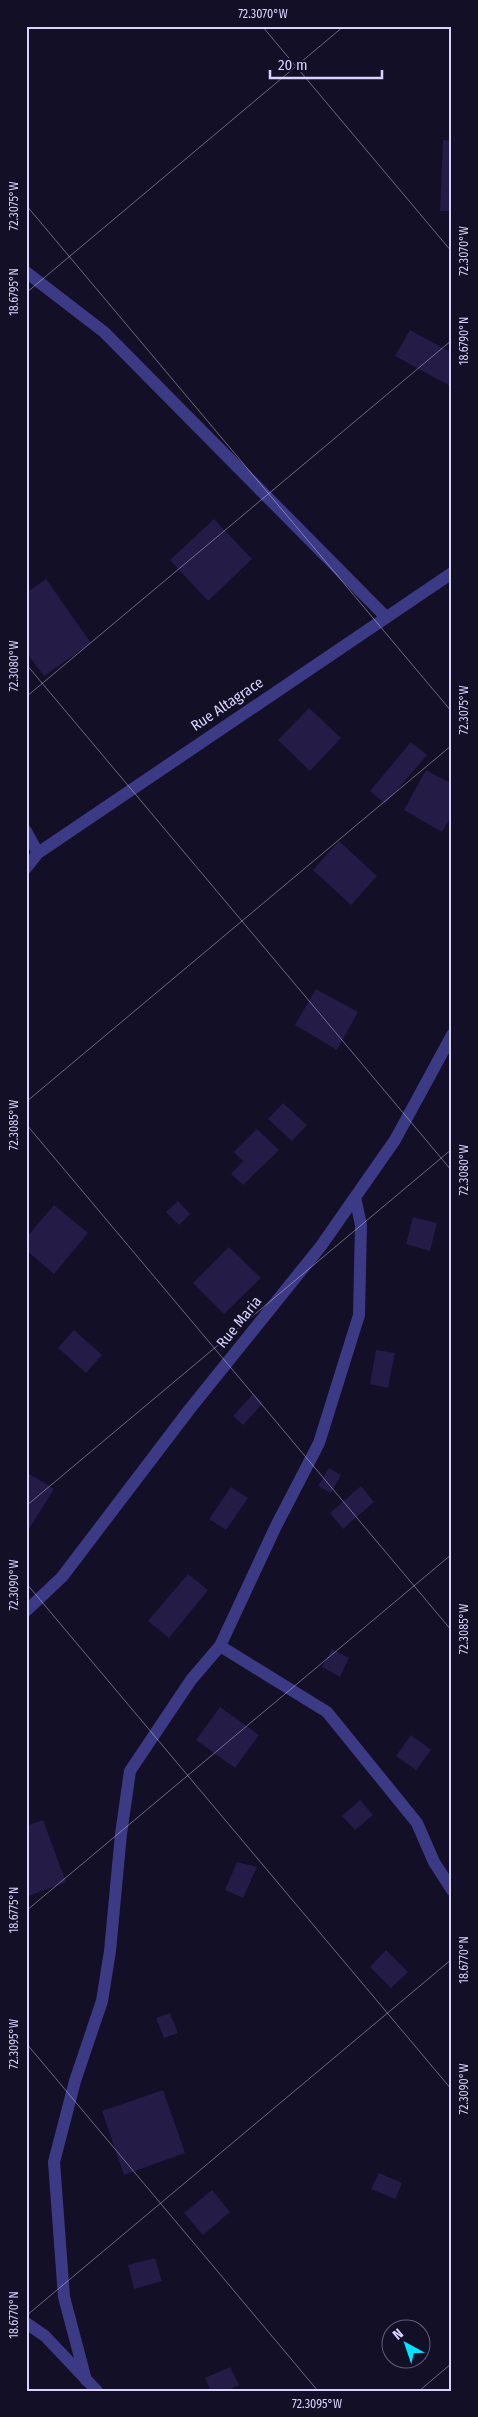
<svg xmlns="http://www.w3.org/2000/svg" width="478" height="2417" viewBox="0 0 478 2417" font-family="'Fira Sans Condensed',sans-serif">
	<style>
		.building { fill: #241b47 }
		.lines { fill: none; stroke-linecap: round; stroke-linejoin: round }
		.street { stroke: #3d3a85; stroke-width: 12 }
		.ticks { fill: none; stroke: #d9d4ff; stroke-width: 1; stroke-opacity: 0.45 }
		.labels { text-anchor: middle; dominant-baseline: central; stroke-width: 4.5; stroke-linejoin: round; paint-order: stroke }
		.street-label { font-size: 15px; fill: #d9d4ff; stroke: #130f26 }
		.neatline { fill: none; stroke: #d9d4ff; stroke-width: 2 }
		.ticks-label { font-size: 12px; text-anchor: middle; fill: #d9d4ff }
	</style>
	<rect width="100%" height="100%" fill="#130f26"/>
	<!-- building -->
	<path class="building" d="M 443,140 L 452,141 L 452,211 L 440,211 Z
		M 410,330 L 452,353 L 452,387 L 395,356 Z
		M 214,519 L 252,559 L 208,601 L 170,560 Z
		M 46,579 L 91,643 L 44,676 L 26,652 L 26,593 Z
		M 309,708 L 341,738 L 310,771 L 278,740 Z
		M 411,742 L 427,755 L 385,804 L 370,791 Z
		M 426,770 L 452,784 L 452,815 L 442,832 L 404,810 Z
		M 339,841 L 377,876 L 351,905 L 313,870 Z
		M 316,989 L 358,1012 L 337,1050 L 295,1025 Z
		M 283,1103 L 307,1125 L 292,1141 L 268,1119 Z
		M 257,1129 L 279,1150 L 243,1185 L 231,1174 L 243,1161 L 234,1152 Z
		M 178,1201 L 190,1214 L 179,1225 L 166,1212 Z
		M 54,1205 L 88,1233 L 54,1274 L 26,1250 L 26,1238 Z
		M 413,1217 L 437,1223 L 430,1251 L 406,1244 Z
		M 229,1247 L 261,1278 L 224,1314 L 193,1283 Z
		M 74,1330 L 102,1355 L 86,1373 L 58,1348 Z
		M 376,1350 L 395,1353 L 388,1388 L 370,1384 Z
		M 253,1394 L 263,1403 L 243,1425 L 233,1416 Z
		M 329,1468 L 341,1475 L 331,1493 L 318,1486 Z
		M 26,1472 L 54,1489 L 29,1529 L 26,1527 Z
		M 361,1486 L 374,1502 L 343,1529 L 330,1513 Z
		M 231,1487 L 248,1498 L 226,1530 L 209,1519 Z
		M 188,1574 L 208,1590 L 169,1638 L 148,1621 Z
		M 332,1649 L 349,1658 L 340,1677 L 322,1667 Z
		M 220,1707 L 259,1735 L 235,1768 L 196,1740 Z
		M 411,1735 L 431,1750 L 416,1770 L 396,1756 Z
		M 360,1800 L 373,1815 L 355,1830 L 342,1816 Z
		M 43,1820 L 66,1882 L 26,1897 L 26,1826 Z
		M 237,1862 L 257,1867 L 243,1898 L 225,1890 Z
		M 386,1950 L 408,1972 L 391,1988 L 370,1967 Z
		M 170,2013 L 178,2033 L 164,2038 L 156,2018 Z
		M 163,2090 L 185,2153 L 124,2175 L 102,2111 Z
		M 379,2173 L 402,2183 L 395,2199 L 371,2189 Z
		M 212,2190 L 230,2212 L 203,2235 L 184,2213 Z
		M 155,2258 L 162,2281 L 134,2289 L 128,2265 Z
		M 230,2367 L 239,2385 L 227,2391 L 211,2391 L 205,2378 Z"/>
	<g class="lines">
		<!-- street -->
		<path class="street" d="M 26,272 L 104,332 L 385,616
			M 26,831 L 38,853
			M 26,868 L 38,853 L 452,573
			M 26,1611 L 62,1577 L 189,1410 L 321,1246 L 395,1140 L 452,1035
			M 220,1646 L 327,1712 L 417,1823 L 434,1862 L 452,1890
			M 26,2323 L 45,2336 L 97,2391
			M 86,2380 L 64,2297 L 54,2162 L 75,2081 L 102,2001 L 110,1951 L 121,1834 L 130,1771 L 191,1680 L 220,1646 L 276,1526 L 319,1443 L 359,1315 L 361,1225 L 355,1197"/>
	</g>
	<!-- ticks -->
	<path class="ticks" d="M 262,26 L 452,252M 26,205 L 452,712M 26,293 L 344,26M 26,664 L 452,1171M 26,697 L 452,340M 26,1102 L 452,745M 26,1124 L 452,1631M 26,1506 L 452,1149M 26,1583 L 452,2090M 26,1911 L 452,1554M 26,2043 L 318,2391M 26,2316 L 452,1959M 419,2391 L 452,2363"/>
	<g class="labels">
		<!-- street labels -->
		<g class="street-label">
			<text transform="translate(227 704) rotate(-34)">Rue Altagrace</text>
			<text transform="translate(239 1322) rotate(-51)">Rue Maria</text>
		</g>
	</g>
	<!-- border -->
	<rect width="478" height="2417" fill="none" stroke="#130f26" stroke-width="55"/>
	<!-- north arrow -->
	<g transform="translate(406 2344) rotate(320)"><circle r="24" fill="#130f26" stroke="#625e7d"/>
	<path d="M0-4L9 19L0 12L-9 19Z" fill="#00e5ff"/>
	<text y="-8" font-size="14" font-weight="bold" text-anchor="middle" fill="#d9d4ff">N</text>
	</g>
	<!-- scale -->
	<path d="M270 70v8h112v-8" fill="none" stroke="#d9d4ff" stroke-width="2.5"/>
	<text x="278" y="70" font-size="15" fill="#d9d4ff" stroke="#130f26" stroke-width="4" paint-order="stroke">20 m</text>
	<rect x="28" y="28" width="422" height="2362" class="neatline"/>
	<g class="ticks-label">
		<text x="263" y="18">72.3070°W</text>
		<text transform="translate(14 206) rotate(-90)" y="4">72.3075°W</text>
		<text transform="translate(464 251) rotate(-90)" y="4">72.3070°W</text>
		<text transform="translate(14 292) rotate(-90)" y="4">18.6795°N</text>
		<text transform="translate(464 341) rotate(-90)" y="4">18.6790°N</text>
		<text transform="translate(14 666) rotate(-90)" y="4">72.3080°W</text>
		<text transform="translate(464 710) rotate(-90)" y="4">72.3075°W</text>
		<text transform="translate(14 1125) rotate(-90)" y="4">72.3085°W</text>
		<text transform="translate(464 1170) rotate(-90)" y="4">72.3080°W</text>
		<text transform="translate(14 1585) rotate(-90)" y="4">72.3090°W</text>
		<text transform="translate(464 1629) rotate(-90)" y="4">72.3085°W</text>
		<text transform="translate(14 1910) rotate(-90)" y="4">18.6775°N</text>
		<text transform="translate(464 1960) rotate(-90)" y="4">18.6770°N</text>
		<text transform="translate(14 2044) rotate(-90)" y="4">72.3095°W</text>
		<text transform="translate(464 2089) rotate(-90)" y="4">72.3090°W</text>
		<text transform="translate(14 2315) rotate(-90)" y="4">18.6770°N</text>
		<text x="317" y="2408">72.3095°W</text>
	</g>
</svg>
